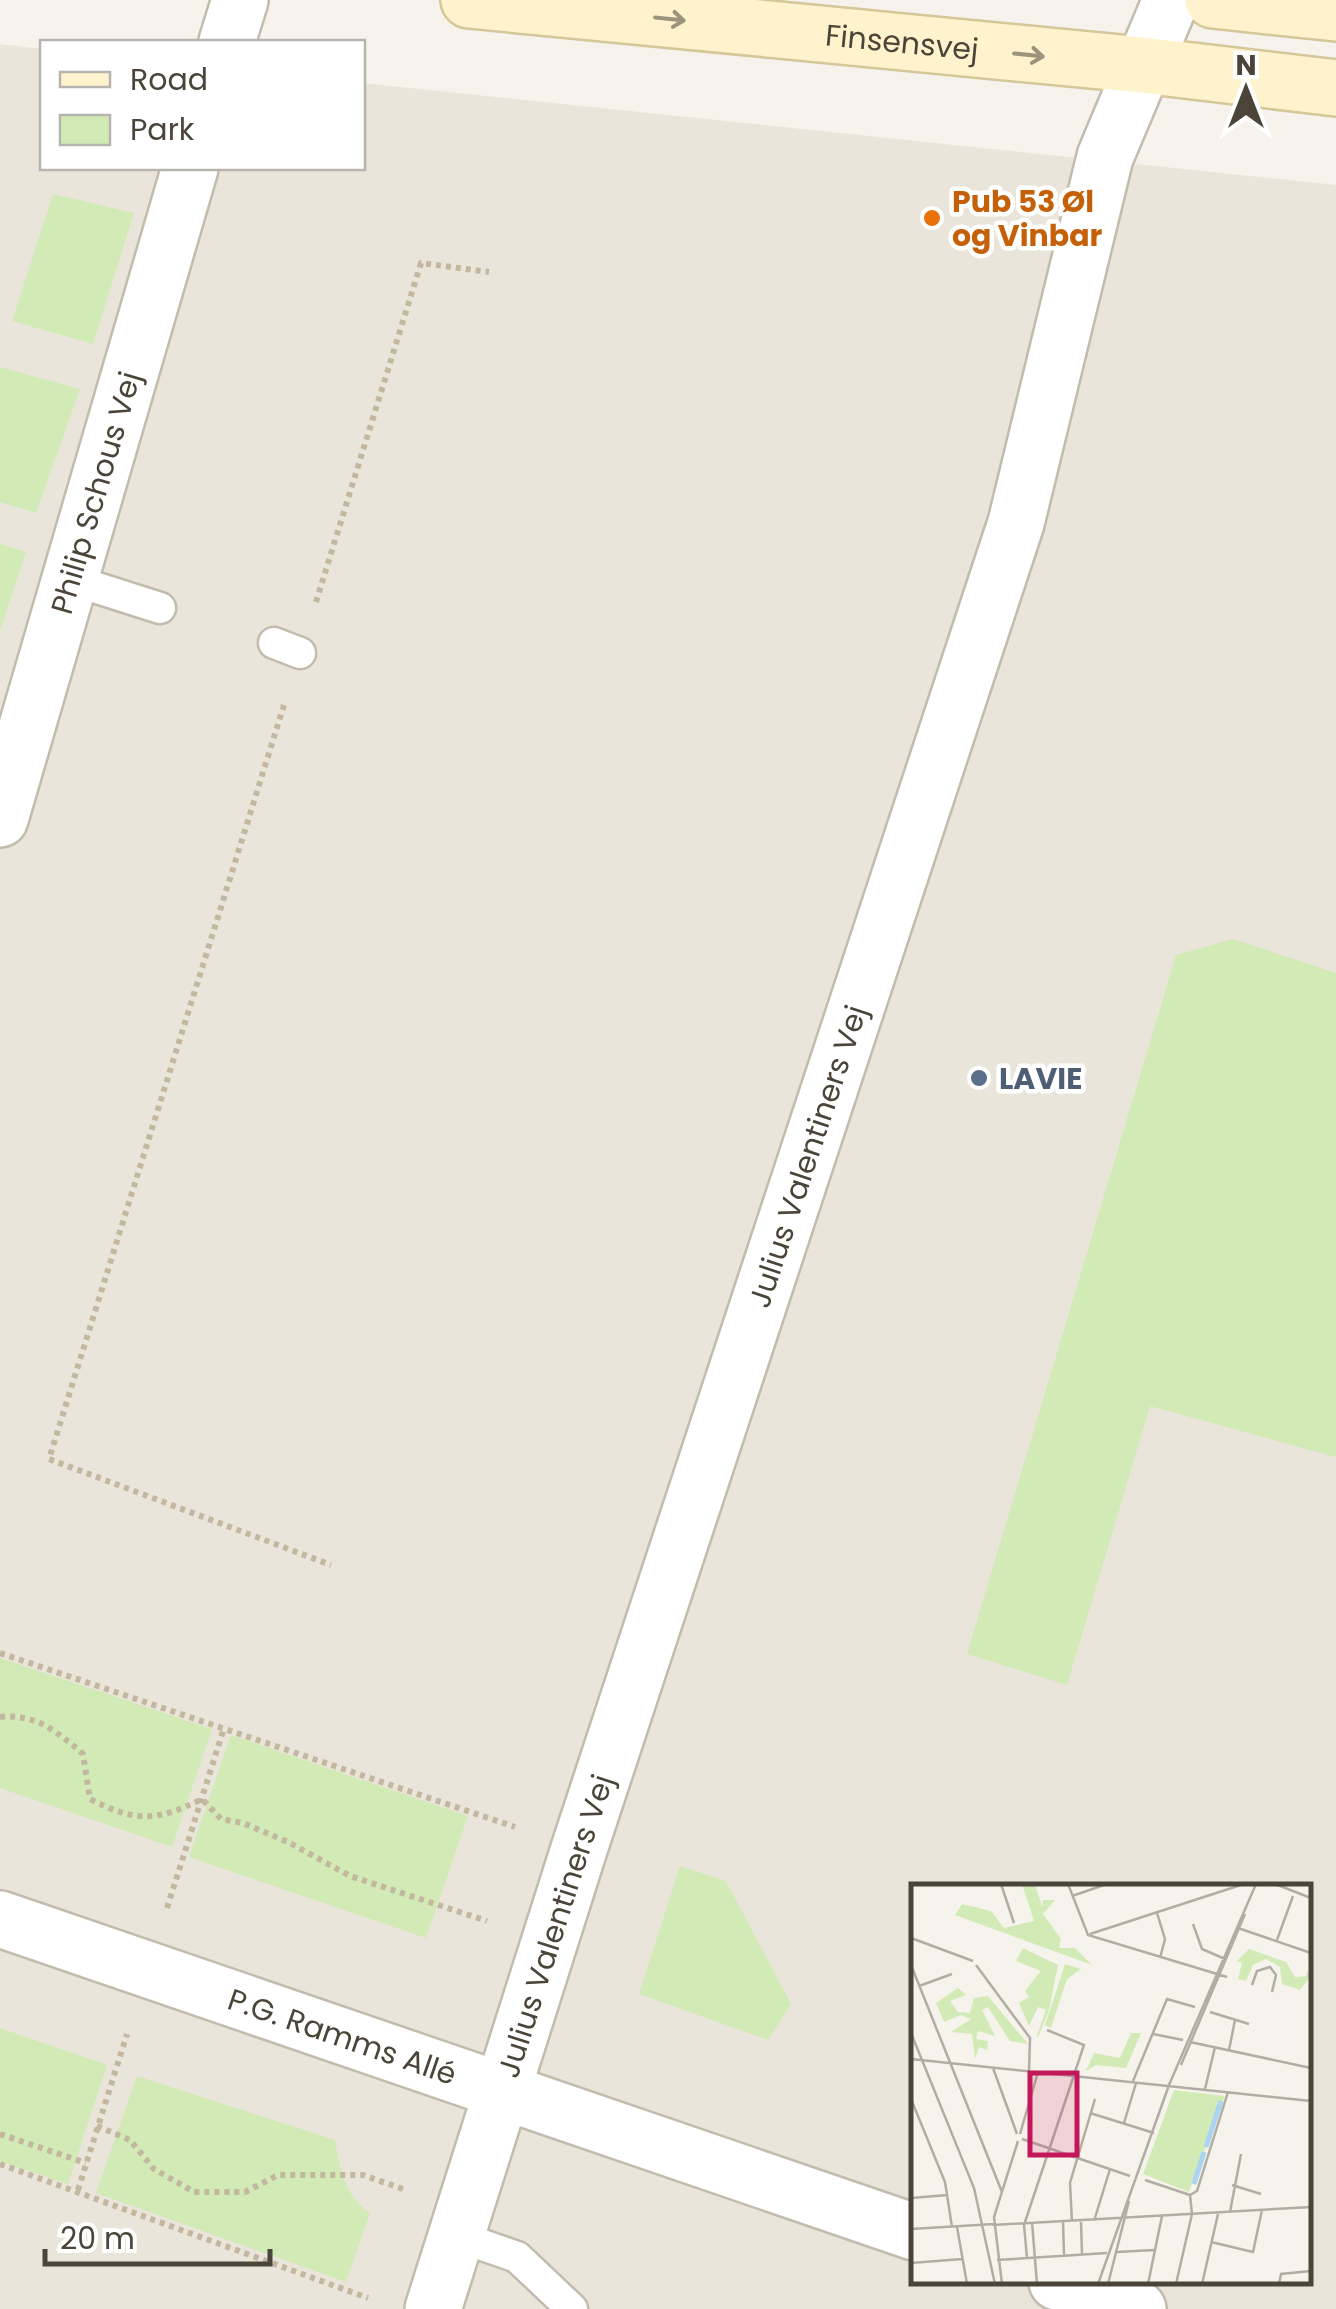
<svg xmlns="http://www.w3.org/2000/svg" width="1336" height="2309" viewBox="0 0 1336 2309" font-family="Poppins,sans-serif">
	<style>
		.residential { fill: #eae5da; fill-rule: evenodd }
		.green { fill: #d2eab5 }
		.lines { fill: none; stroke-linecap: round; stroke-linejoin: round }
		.lane-casing { stroke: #c2bbae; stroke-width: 35 }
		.street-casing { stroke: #c2bbae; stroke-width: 60 }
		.secondary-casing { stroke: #d6c79b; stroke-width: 60 }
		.path { stroke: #c4b79f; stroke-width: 6; stroke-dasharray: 5 5; stroke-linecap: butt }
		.lane { stroke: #fff; stroke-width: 30 }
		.street { stroke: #fff; stroke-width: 55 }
		.secondary { stroke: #fff3cd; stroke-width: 55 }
		.oneway { stroke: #9c937c }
		.food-dot { fill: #e8710a; stroke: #fff; stroke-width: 4 }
		.service-dot { fill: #5c6f8a; stroke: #fff; stroke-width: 4 }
		.labels { text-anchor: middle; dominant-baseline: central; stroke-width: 9; stroke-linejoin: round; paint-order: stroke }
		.street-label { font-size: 30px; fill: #4b4439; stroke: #fff }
		.food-label { font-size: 30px; font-weight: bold; fill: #c56008; stroke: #fff; text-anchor: start }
		.service-label { font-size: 30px; font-weight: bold; fill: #4e5e75; stroke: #fff; text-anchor: start }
		.inset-river { fill: none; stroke: #a9d4f2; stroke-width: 5 }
		.inset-road { fill: none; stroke: #b2ada4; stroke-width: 2.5 }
		.view { fill: #c2185b; fill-opacity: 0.15; stroke: #c2185b; stroke-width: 5 }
		.inset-edge { fill: none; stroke: #4b4439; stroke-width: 5 }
	</style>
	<rect width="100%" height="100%" fill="#f6f3ec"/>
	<!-- residential -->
	<path class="residential" d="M 0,44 L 42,49 L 42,168 L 362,168 L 363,83 L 1336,185 L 1336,2309 L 0,2309 ZM 914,1886 L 1308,1886 L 1308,2282 L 914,2282 Z"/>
	<!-- green -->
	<path class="green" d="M 53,194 L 134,213 L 93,344 L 12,321 Z
		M 0,367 L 80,389 L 36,513 L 0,502 Z
		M 0,544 L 26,552 L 0,631 Z
		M 1233,939 L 1336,973 L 1336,1457 L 1150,1406 L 1067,1685 L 967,1654 L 1176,955 Z
		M 0,1658 L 212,1729 L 172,1847 L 0,1788 Z
		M 231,1735 L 468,1816 L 426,1938 L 189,1857 Z
		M 680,1866 L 726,1881 L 791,2004 L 768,2040 L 639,1994 Z
		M 0,2028 L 107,2065 L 68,2184 L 0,2161 Z
		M 137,2076 L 335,2140 C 340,2170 344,2195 370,2213 L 346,2282 L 96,2193 Z"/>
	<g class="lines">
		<defs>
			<path id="lane" d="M 69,579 L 160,608
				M 274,643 L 300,653
				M 457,2236 L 517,2257 L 572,2309"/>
			<g id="street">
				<path d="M 227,42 L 240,0"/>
				<path id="s1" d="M 0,819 L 190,168"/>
				<path id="s2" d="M 0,1919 L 914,2232"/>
				<path d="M 1057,2282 L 1138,2309"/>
				<path id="s3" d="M 433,2309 L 579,1849 L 1016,523 L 1105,157 L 1171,0"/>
			</g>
			<g id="secondary">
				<path id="s4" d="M 469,0 L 1142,65 L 1336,88"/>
				<path d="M 1213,0 L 1336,13"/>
			</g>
		</defs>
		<!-- lane casing -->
		<use href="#lane" class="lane-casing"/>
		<!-- street casing -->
		<use href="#street" class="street-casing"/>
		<!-- secondary casing -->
		<use href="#secondary" class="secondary-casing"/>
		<!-- path -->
		<path class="path" d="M 316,602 L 421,263 L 489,272
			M 284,705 L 49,1459 L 331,1565
			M 0,1653 L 515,1827
			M 0,1717 C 35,1713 58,1732 83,1754 L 90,1799 C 135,1822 156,1822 202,1799 L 221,1819 L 243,1823 L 288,1842 L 350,1876 L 487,1921
			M 167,1908 L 224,1728
			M 97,2126 L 130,2140 L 154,2169 L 194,2192 L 245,2192 L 278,2175 L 363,2175 L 403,2189
			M 0,2134 L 86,2163
			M 0,2164 L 368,2298
			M 78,2190 L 127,2034"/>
		<!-- lane -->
		<use href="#lane" class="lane"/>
		<!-- street -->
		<use href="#street" class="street"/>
		<!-- secondary -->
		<use href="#secondary" class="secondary"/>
	</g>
	<!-- one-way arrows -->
	<defs><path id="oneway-shaft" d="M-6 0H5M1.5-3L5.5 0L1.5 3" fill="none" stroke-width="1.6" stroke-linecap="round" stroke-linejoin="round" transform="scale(2.5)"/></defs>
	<g class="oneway">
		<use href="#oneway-shaft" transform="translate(670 19) rotate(6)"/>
		<use href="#oneway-shaft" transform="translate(1029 55) rotate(6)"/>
	</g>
	<!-- markers -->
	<circle class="food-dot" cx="932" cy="218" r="10"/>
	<circle class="service-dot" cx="979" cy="1078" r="10"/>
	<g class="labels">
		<!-- street labels -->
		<g class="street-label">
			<text stroke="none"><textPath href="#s4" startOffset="435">Finsensvej</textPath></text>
			<text stroke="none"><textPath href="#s1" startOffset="340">Philip Schous Vej</textPath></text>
			<text stroke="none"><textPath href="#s3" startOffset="1212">Julius Valentiners Vej</textPath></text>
			<text stroke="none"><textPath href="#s3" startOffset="402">Julius Valentiners Vej</textPath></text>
			<text stroke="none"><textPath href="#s2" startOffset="362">P.G. Ramms Allé</textPath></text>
		</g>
		<!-- food labels -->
		<g class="food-label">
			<text x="952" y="201">Pub 53 Øl<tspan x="952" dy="34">og Vinbar</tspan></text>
		</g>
		<!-- service labels -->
		<g class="service-label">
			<text x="999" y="1078">LAVIE</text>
		</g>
	</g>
	<!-- overview -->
	<g transform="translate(911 1884)">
		<rect width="400" height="400" fill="#f6f3ec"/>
		<path d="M 111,0 L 124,0 L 131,23 L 132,16 L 144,16 L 132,30 L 150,55 L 148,64 L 164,64 L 181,81 L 44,31 L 51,20 L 80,27 L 93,44 L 123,37 ZM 112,64 L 147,81 L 138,126 L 128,151 L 125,154 L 135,126 L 127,123 L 118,142 L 108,119 L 118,113 L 114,107 L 130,87 L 105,77 ZM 338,65 L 375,78 L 384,93 L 395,92 L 399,80 L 400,92 L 389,106 L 371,100 L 369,83 L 355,75 L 342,81 L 335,97 L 327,95 L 331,79 L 326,77 ZM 154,80 L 170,85 L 156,95 L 140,144 L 134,141 ZM 47,104 L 55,111 L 39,117 L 47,128 L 59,129 L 63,114 L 77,112 L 117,160 L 99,157 L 77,123 L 71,126 L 84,152 L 67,147 L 65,155 L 77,157 L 76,166 L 68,163 L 64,175 L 61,150 L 40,148 L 60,135 L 50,131 L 33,138 L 25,119 ZM 220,149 L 230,149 L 215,184 L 185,181 L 175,187 L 183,169 L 209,174 ZM 263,206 L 314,212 L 278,308 L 232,290 Z" fill="#d2eab5"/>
		<path class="inset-river" d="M 295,263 L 310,217M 283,300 L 293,268"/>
		<path class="inset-road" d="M 90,0 L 103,39M 157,0 L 177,51 L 316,93M 364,0 L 400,14M 161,12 L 196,0M 246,29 L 254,55 L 249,74M 282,40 L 291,65 L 314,75M 327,44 L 400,69M 179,50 L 333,0M 0,54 L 62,77M 366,56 L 382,12M 0,81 L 91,308M 65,81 L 119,154 L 118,187M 341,101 L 346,87 L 359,83 L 365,91 L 361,108M 8,102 L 41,90M 299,128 L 338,140M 0,149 L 63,304 L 84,400M 242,150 L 272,156M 279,158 L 400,184M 318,166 L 324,136M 0,175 L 400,217M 270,181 L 334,30M 82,184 L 106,250M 222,197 L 256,115 L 284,123M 294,205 L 304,163M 0,215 L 34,298 L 41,343M 179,229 L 243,249M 213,239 L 225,199M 109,250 L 127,188M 111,255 L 219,292M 234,296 L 279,311M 321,301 L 350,310M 279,311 L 286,307 L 317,208M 0,314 L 37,311M 319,328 L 330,270M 183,337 L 199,285M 121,338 L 126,400M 152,338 L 153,371M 161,338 L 159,299 L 184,215M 170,338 L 171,370M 82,341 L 400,323M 46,343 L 56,400M 0,345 L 83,340M 300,358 L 342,368 L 351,326M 206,368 L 243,366M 116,374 L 113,341 L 173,161 L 136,146M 86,376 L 196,369M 0,379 L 51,375M 91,400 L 83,333 L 107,257M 187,400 L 258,201 L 345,0M 197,400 L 218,317M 237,400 L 251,332M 265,400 L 281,330 L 279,311M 291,400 L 307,330M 368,400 L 370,390 L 400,387"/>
		<path class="view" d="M 119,189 L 166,189 L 166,271 L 119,271 Z"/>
		<rect width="400" height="400" class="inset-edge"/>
	</g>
	<!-- legend -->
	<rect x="40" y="40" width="325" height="130" fill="#ffffff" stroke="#b7b4b0" stroke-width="2.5"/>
	<rect x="60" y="72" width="50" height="15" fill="#fff3cd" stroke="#b7b4b0" stroke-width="2.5"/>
	<text x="130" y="90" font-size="30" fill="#4b4439">Road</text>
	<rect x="60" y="115" width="50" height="30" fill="#d2eab5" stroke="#b7b4b0" stroke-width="2.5"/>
	<text x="130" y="140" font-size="30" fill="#4b4439">Park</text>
	<!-- north arrow -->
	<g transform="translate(1246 90)" stroke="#ffffff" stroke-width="8" paint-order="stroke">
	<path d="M0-8L18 38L0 25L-18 38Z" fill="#4b4439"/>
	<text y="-15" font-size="28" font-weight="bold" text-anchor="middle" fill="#4b4439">N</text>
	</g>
	<!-- scale -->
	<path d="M45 2249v15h225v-15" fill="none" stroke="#4b4439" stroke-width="5"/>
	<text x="60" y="2249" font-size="30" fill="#4b4439" stroke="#ffffff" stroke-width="8" paint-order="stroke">20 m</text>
</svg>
